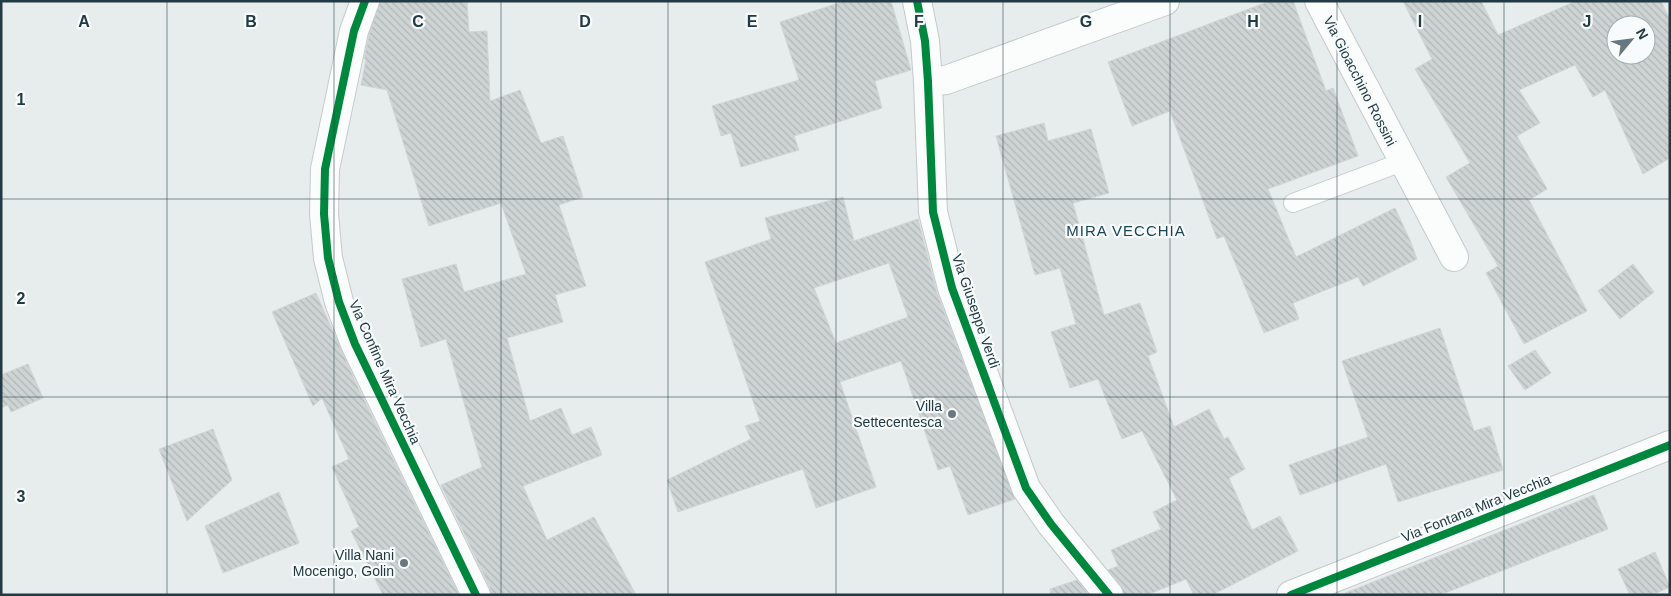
<svg xmlns="http://www.w3.org/2000/svg" width="1671" height="596" viewBox="0 0 1671 596" font-family="Helvetica,sans-serif">
	<style>
		.building { fill: url(#building-back-hatch); stroke: #d0d5d6; fill-rule: evenodd }
		.lines { fill: none; stroke-linecap: round; stroke-linejoin: round }
		.lane-casing { stroke: #c4c9ca; stroke-width: 20 }
		.street-casing { stroke: #c4c9ca; stroke-width: 30 }
		.lane { stroke: #fbfcfc; stroke-width: 18 }
		.street { stroke: #fbfcfc; stroke-width: 28 }
		.cycleway-casing { stroke: #f7fbfb; stroke-width: 11 }
		.cycleway { stroke: #00873e; stroke-width: 8 }
		.grid { fill: none; stroke: #223a43; stroke-width: 1; stroke-opacity: 0.55 }
		.poi-dot { fill: #67787e; stroke: #f7fbfb; stroke-width: 2 }
		.labels { text-anchor: middle; dominant-baseline: central; stroke-width: 4.5; stroke-linejoin: round; paint-order: stroke }
		.street-label { font-size: 14px; fill: #223a43; stroke: #f7fbfb }
		.poi-label { font-size: 14px; fill: #223a43; stroke: #f7fbfb; text-anchor: end }
		.neighbourhood-label { font-size: 15px; letter-spacing: 1px; fill: #1c4558; stroke: #f7fbfb }
		.grid-label { font-size: 16px; text-anchor: middle; font-weight: bold; fill: #223a43; stroke: #f7fbfb; stroke-width: 4.5; stroke-linejoin: round; paint-order: stroke }
	</style>
	<defs>
		<pattern id="building-back-hatch" width="6" height="6" patternUnits="userSpaceOnUse" patternTransform="scale(1.25)"><rect width="6" height="6" fill="#ced4d4"/><path d="M-1 5l2 2M0 0l6 6M5-1l2 2" fill="none" stroke="#b1b7b7"/></pattern>
	</defs>
	<rect width="100%" height="100%" fill="#e7eced"/>
	<!-- building -->
	<path class="building" d="M 380,1 L 467,1 L 469,32 L 487,31 L 490,101 L 520,90 L 541,143 L 563,136 L 583,197 L 559,205 L 586,286 L 555,295 L 563,322 L 507,338 L 530,421 L 561,408 L 572,435 L 591,427 L 602,455 L 523,486 L 547,540 L 594,517 L 636,595 L 491,595 L 490,588 L 441,485 L 482,467 L 446,339 L 421,347 L 402,279 L 456,264 L 464,292 L 526,274 L 501,203 L 429,226 L 387,90 L 361,85 L 366,59 L 364,59 L 369,35 Z
		M 845,1 L 891,1 L 911,70 L 875,81 L 882,108 L 794,136 L 799,150 L 741,167 L 731,133 L 721,136 L 712,106 L 799,80 L 780,22 Z
		M 1270,1 L 1293,1 L 1326,91 L 1333,88 L 1358,156 L 1268,189 L 1296,257 L 1395,208 L 1410,240 L 1417,259 L 1363,286 L 1358,277 L 1293,303 L 1299,319 L 1264,333 L 1224,236 L 1217,239 L 1170,111 L 1132,126 L 1108,62 Z
		M 1403,1 L 1481,1 L 1498,35 L 1576,1 L 1661,1 L 1670,20 L 1670,158 L 1643,174 L 1605,90 L 1593,97 L 1575,65 L 1519,90 L 1540,123 L 1517,136 L 1547,189 L 1529,200 L 1587,311 L 1524,344 L 1486,273 L 1498,266 L 1446,177 L 1470,163 L 1415,69 L 1432,59 ZM 1616,25 L 1646,25 L 1646,55 L 1616,55 Z
		M 1044,123 L 1048,141 L 1091,129 L 1109,193 L 1073,203 L 1104,315 L 1140,303 L 1157,352 L 1148,356 L 1174,427 L 1209,409 L 1224,439 L 1228,437 L 1245,469 L 1229,478 L 1252,530 L 1280,516 L 1298,551 L 1212,595 L 1194,595 L 1186,579 L 1147,595 L 1124,595 L 1121,586 L 1108,570 L 1118,566 L 1111,550 L 1161,529 L 1153,512 L 1177,500 L 1142,431 L 1122,439 L 1098,379 L 1070,388 L 1051,332 L 1076,324 L 1060,268 L 1035,275 L 996,136 Z
		M 843,197 L 854,241 L 918,219 L 937,293 L 1015,499 L 968,515 L 950,466 L 938,470 L 901,361 L 840,382 L 876,487 L 816,508 L 803,469 L 678,512 L 667,480 L 751,439 L 745,426 L 760,421 L 705,262 L 771,239 L 765,218 ZM 889,263 L 908,317 L 836,343 L 814,288 Z
		M 1633,264 L 1654,292 L 1620,319 L 1598,291 Z
		M 316,293 L 356,383 L 459,595 L 383,595 L 351,531 L 359,527 L 332,467 L 349,459 L 322,398 L 313,406 L 272,312 Z
		M 1440,328 L 1474,431 L 1490,426 L 1503,470 L 1398,502 L 1386,464 L 1300,495 L 1289,465 L 1368,437 L 1342,361 Z
		M 1535,350 L 1551,373 L 1525,390 L 1508,366 Z
		M 28,364 L 43,398 L 11,412 L 8,405 L 1,408 L 1,375 Z
		M 213,429 L 232,480 L 187,521 L 159,449 Z
		M 279,492 L 299,543 L 223,573 L 205,526 Z
		M 1594,495 L 1608,529 L 1440,595 L 1346,595 L 1345,593 Z
		M 1655,552 L 1670,587 L 1652,595 L 1630,595 L 1618,569 Z
		M 1077,580 L 1089,595 L 1051,595 L 1050,589 Z"/>
	<g class="lines">
		<defs>
			<path id="lane" d="M 1293,203 L 1402,162"/>
			<path id="street" d="M 365,1 L 354,31 L 325,169 L 324,214 L 328,258 L 339,302 L 355,344 L 476,595
				M 917,1 L 925,41 L 928,82 L 933,212 L 952,288 L 1026,488 L 1051,524 L 1109,595
				M 1319,1 L 1454,257
				M 928,82 L 946,80 L 1165,1
				M 1291,595 L 1670,445"/>
		</defs>
		<!-- lane casing -->
		<use href="#lane" class="lane-casing"/>
		<!-- street casing -->
		<use href="#street" class="street-casing"/>
		<!-- lane -->
		<use href="#lane" class="lane"/>
		<!-- street -->
		<use href="#street" class="street"/>
		<defs>
			<path id="cycleway" d="M 365,1 L 354,31 L 325,169 L 324,214 L 328,258 L 339,302 L 355,344 L 476,595
				M 917,1 L 925,41 L 928,82 L 933,212 L 952,288 L 1026,488 L 1051,524 L 1109,595
				M 1291,595 L 1670,445"/>
		</defs>
		<!-- cycleway casing -->
		<use href="#cycleway" class="cycleway-casing"/>
		<!-- cycleway -->
		<use href="#cycleway" class="cycleway"/>
	</g>
	<!-- grid -->
	<path class="grid" d="M 167,1 L 167,595M 334,1 L 334,595M 501,1 L 501,595M 668,1 L 668,595M 836,1 L 836,595M 1003,1 L 1003,595M 1170,1 L 1170,595M 1337,1 L 1337,595M 1504,1 L 1504,595M 1,199 L 1670,199M 1,397 L 1670,397"/>
	<!-- markers -->
	<g class="poi-dot">
		<circle cx="952" cy="414" r="5"/>
		<circle cx="404" cy="563" r="5"/>
	</g>
	<g class="labels">
		<!-- street labels -->
		<g class="street-label">
			<text transform="translate(1360 81) rotate(63)">Via Gioacchino Rossini</text>
			<text transform="translate(976 311) rotate(71)">Via Giuseppe Verdi</text>
			<text transform="translate(385 372) rotate(66)">Via Confine Mira Vecchia</text>
			<text transform="translate(1476 508) rotate(-22)">Via Fontana Mira Vecchia</text>
		</g>
		<!-- poi labels -->
		<g class="poi-label">
			<text x="942" y="406">Villa<tspan x="942" dy="16">Settecentesca</tspan></text>
			<text x="394" y="555">Villa Nani<tspan x="394" dy="16">Mocenigo, Golin</tspan></text>
		</g>
		<!-- neighbourhood labels -->
		<g class="neighbourhood-label">
			<text x="1126" y="230">MIRA VECCHIA</text>
		</g>
	</g>
	<g class="grid-label">
		<text x="84" y="27">A</text>
		<text x="251" y="27">B</text>
		<text x="418" y="27">C</text>
		<text x="585" y="27">D</text>
		<text x="752" y="27">E</text>
		<text x="919" y="27">F</text>
		<text x="1086" y="27">G</text>
		<text x="1253" y="27">H</text>
		<text x="1420" y="27">I</text>
		<text x="1587" y="27">J</text>
		<text x="21" y="105">1</text>
		<text x="21" y="304">2</text>
		<text x="21" y="502">3</text>
	</g>
	<!-- border -->
	<rect width="1671" height="596" fill="none" stroke="#223a43" stroke-width="5"/>
	<!-- north arrow -->
	<g transform="translate(1631 40) rotate(61)"><circle r="24" fill="#f7fbfb" stroke="#a2aeb1"/>
	<path d="M0-4L9 19L0 12L-9 19Z" fill="#67787e"/>
	<text y="-8" font-size="14" font-weight="bold" text-anchor="middle" fill="#223a43">N</text>
	</g>
</svg>
